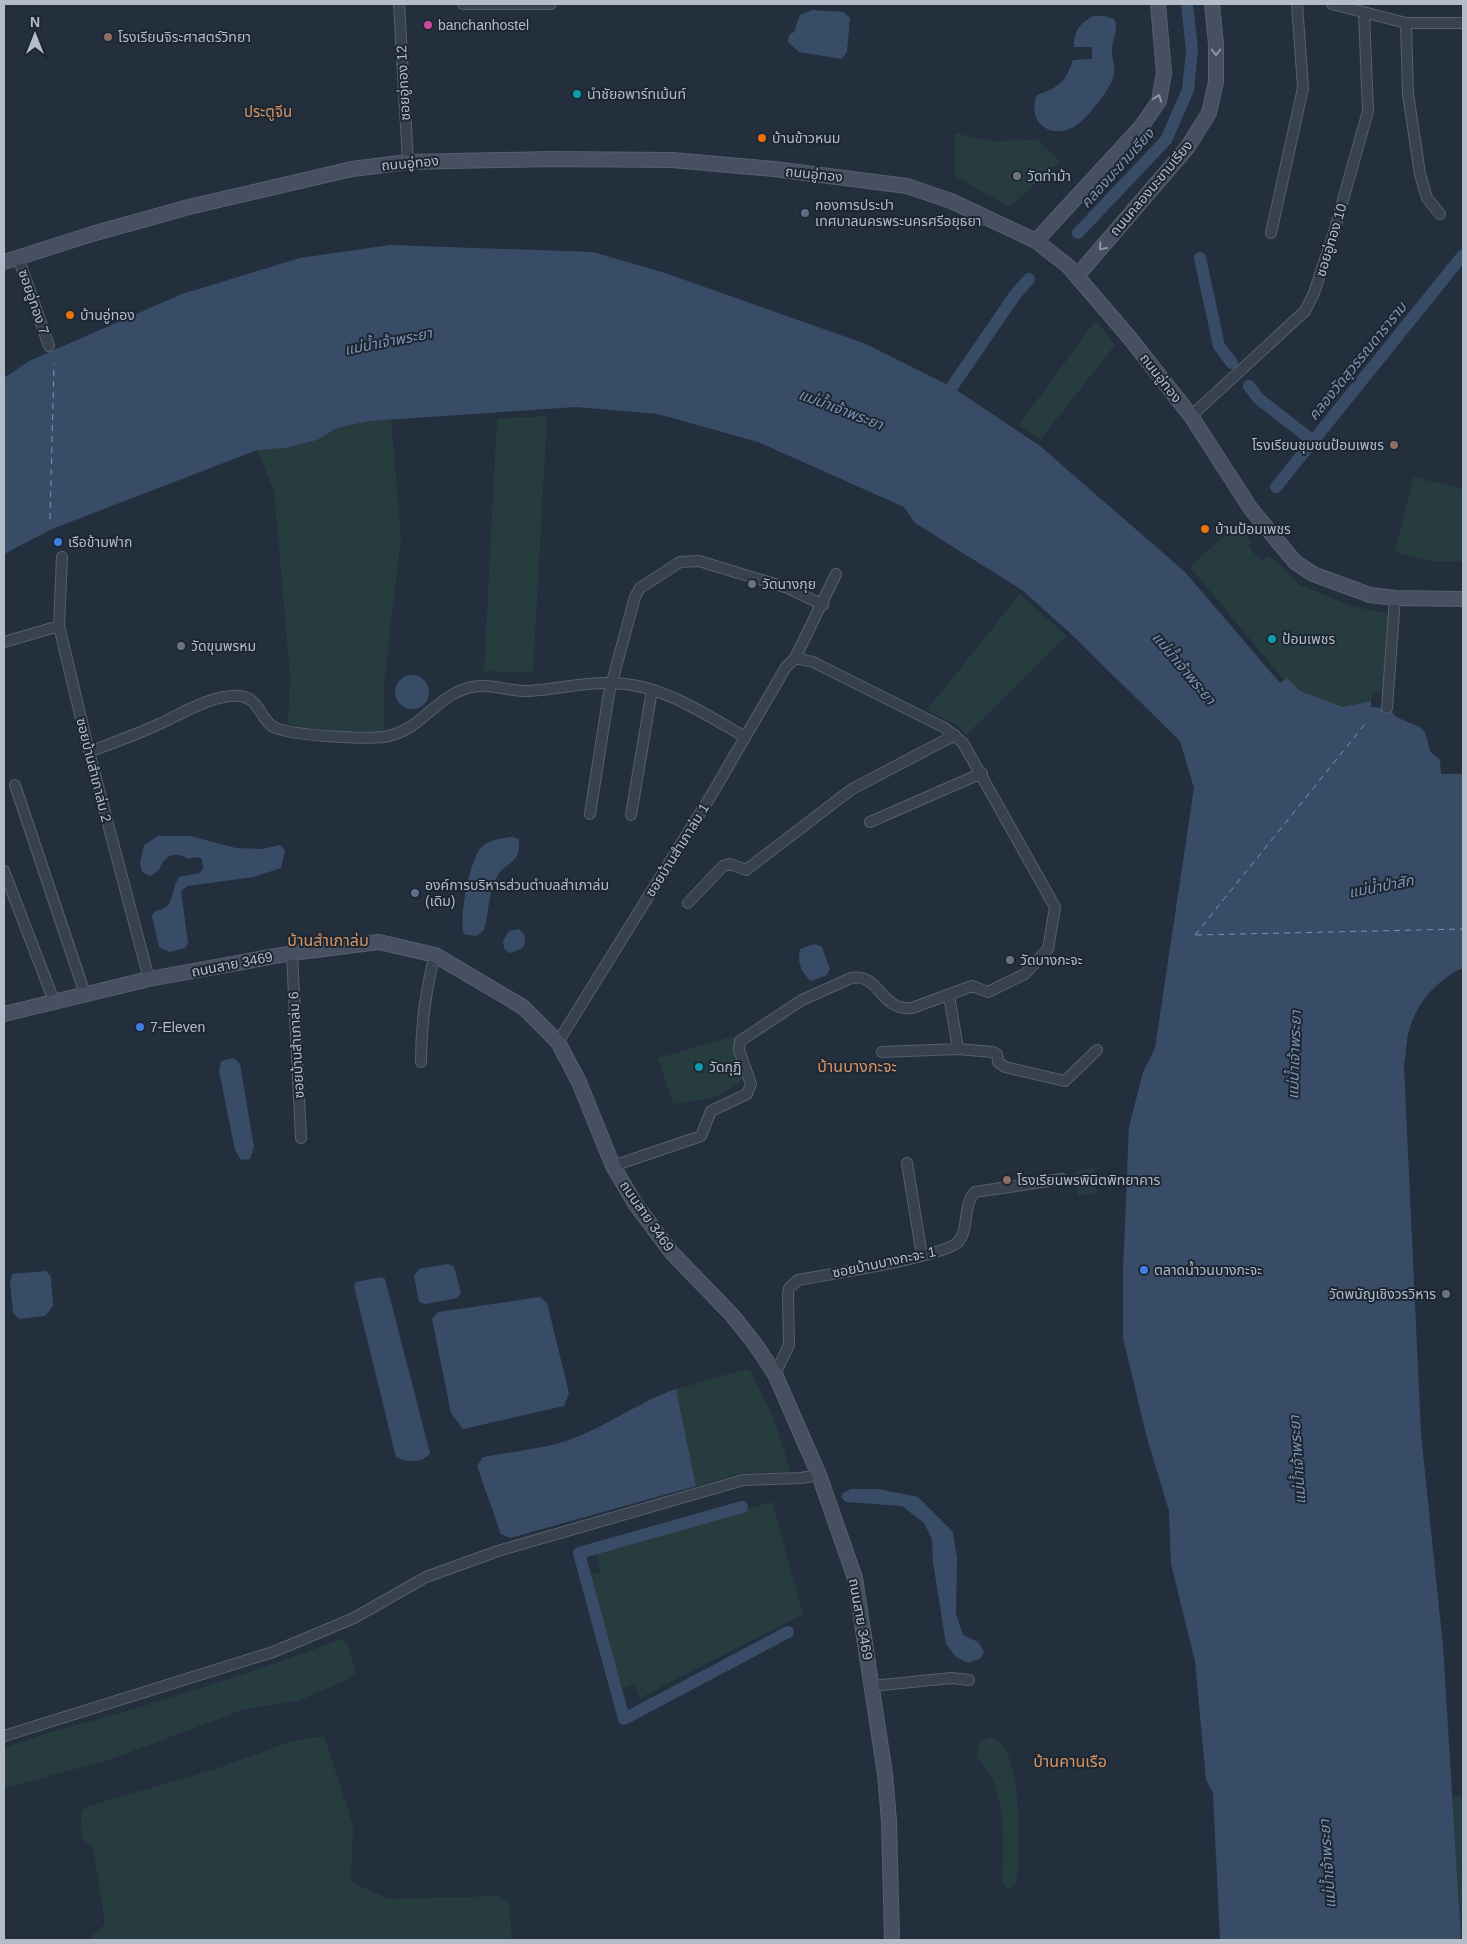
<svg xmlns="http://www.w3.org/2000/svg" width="1467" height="1944" viewBox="0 0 1467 1944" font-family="Arial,'Noto Sans Thai',sans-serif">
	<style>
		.green { fill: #263c3f }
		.water { fill: #394c67 }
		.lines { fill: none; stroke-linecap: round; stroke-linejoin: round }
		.canal { stroke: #394c67; stroke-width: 12 }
		.ferry { stroke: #7c92b1; stroke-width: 1; stroke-dasharray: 6 5; stroke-linecap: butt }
		.street-casing { stroke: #565f6c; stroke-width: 12 }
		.secondary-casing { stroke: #565f6c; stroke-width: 16 }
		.street { stroke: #38414e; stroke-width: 10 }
		.secondary { stroke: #465061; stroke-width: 14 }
		.oneway { stroke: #8e96a5 }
		.hotel-dot { fill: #d1479c; stroke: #1d2633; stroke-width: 2 }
		.education-dot { fill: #8d6e63; stroke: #1d2633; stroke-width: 2 }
		.culture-dot { fill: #0f9aa8; stroke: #1d2633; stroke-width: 2 }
		.food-dot { fill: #e8710a; stroke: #1d2633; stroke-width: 2 }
		.worship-dot { fill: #6b7280; stroke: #1d2633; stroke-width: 2 }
		.service-dot { fill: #5c6f8a; stroke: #1d2633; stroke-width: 2 }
		.shop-dot { fill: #3f7fe0; stroke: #1d2633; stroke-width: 2 }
		.labels { text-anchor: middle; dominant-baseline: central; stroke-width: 4; stroke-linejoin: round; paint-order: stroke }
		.poi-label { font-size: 14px; fill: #b4bcc9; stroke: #1d2633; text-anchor: start }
		.street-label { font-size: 14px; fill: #b4bcc9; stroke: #1d2633 }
		.neighbourhood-label { font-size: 15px; fill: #d59563; stroke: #1d2633 }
		.water-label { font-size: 15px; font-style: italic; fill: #7c92b1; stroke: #1d2633 }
		.quarter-label { font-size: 16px; fill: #d59563; stroke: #1d2633 }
	</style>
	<rect width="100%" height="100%" fill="#242f3e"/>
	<!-- green -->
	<path class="green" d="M 955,133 L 989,141 L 1037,140 L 1060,162 L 1009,207 L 955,176 Z
		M 1096,320 L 1115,345 L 1040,440 L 1019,425 Z
		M 547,416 L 533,673 L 484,671 L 497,419 Z
		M 391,419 L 401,537 L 384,683 L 384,733 L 307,728 L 288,724 L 290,675 L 274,491 L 257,450 L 286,448 L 317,440 L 337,428 L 369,421 Z
		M 1414,477 L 1463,489 L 1463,561 L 1435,562 L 1395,552 Z
		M 1237,524 L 1252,542 L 1248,546 L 1262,562 L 1268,556 L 1276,561 L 1298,584 L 1351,606 L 1390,614 L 1386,692 L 1372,691 L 1371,701 L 1343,707 L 1300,691 L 1287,679 L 1285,681 L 1190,567 Z
		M 1020,594 L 1067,636 L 966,735 L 957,725 L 927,710 Z
		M 734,1036 L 745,1077 C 723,1100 703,1099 673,1104 L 658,1058 Z
		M 1094,1168 L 1097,1193 L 1078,1196 L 1075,1171 Z
		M 746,1369 L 751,1372 L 773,1416 L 790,1469 L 788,1472 L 742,1473 L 696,1486 L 676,1389 Z
		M 772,1502 L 803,1614 L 640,1698 L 634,1684 L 620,1689 L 589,1575 L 601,1572 L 596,1554 Z
		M 341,1639 L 347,1643 L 356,1672 L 348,1679 L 298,1701 L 245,1709 L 109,1760 L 4,1788 L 4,1748 C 36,1736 69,1727 102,1718 C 183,1695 263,1669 341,1639 Z
		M 324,1736 L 353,1825 L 351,1882 L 389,1899 L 499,1896 L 509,1901 L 512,1938 L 471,1940 L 88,1940 L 105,1924 L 93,1846 L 82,1839 L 81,1815 L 85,1807 L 213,1770 L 292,1741 Z
		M 990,1737 C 995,1740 1003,1743 1005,1748 C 1021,1779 1021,1851 1016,1885 L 1012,1888 L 1006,1888 L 1002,1883 C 1003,1851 1006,1809 992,1779 C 989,1771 982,1763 976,1756 L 979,1743 Z
		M 1463,1796 L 1463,1937 L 1461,1937 L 1452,1798 Z"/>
	<!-- water -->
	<path class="water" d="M 812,10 L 844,12 L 850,18 L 847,52 L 842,59 L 799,52 L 788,42 L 789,35 L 794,32 L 800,15 Z
		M 1093,16 L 1104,16 L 1114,19 C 1119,29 1113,37 1112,48 C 1111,57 1116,67 1114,75 C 1111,89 1085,122 1072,128 C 1047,139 1027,120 1037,95 C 1059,87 1065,83 1073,60 L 1092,59 L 1092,47 L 1074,47 C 1073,31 1081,23 1093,16 Z
		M 390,245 L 593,252 L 665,273 L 866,344 L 952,387 L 1040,446 L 1185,572 L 1280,683 L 1287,678 L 1300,691 L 1343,707 L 1371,701 L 1371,707 L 1390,709 L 1396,717 L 1420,727 L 1425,732 L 1430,751 L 1440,760 L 1441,774 L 1463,774 L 1463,968 C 1439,978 1418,1002 1410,1027 C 1406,1039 1406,1054 1404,1066 L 1421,1434 L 1443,1646 L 1461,1940 L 1220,1940 L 1213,1793 L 1206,1780 L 1195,1661 L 1171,1564 L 1169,1511 L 1147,1438 L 1123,1338 L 1123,1272 L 1129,1127 L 1143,1072 L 1155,1048 L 1194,788 L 1180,741 L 1070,633 L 1022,590 L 915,523 L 904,507 L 758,442 L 658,414 L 576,407 L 369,421 L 337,428 L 317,440 L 286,448 L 257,450 L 52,529 L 4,554 L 4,378 L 29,361 L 182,294 L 300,258 Z
		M395 692a17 17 0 1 1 34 0a17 17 0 1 1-34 0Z
		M 158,836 L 190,836 L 236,848 L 262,849 L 280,845 L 285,850 L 281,868 L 254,877 L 187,886 L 181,891 L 188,943 L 185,948 L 170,952 L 159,947 L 152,916 L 155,911 C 176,908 169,893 179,877 L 200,873 L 203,868 L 202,859 L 198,857 L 188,859 C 174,850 164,856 159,870 L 150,876 L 142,872 L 140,863 L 144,845 Z
		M 512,837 L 519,839 C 521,864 507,861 498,875 C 488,891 489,913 484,930 L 476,936 L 464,934 C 458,920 470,861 480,849 C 488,839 501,839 512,837 Z
		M 519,929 L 525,935 L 524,946 L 519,950 L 509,953 L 504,948 L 503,941 L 509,931 Z
		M 814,944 L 822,947 L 830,969 L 827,975 L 811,981 C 801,972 797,962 800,949 Z
		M 234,1058 L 240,1064 L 254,1147 L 250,1159 L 241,1160 L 235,1150 L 219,1071 L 221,1061 Z
		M 448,1264 L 454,1267 L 461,1293 L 457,1298 L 426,1304 L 419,1302 L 414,1276 L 419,1269 Z
		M 46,1271 L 51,1277 L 53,1306 L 45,1316 L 19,1319 L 13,1313 L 10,1282 L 12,1274 Z
		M 382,1277 L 385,1279 L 430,1453 C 422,1464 407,1462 396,1457 L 354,1286 L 356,1282 Z
		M 540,1297 L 547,1303 L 569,1393 L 564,1406 L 463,1429 L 451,1413 L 432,1319 L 438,1312 Z
		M 676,1389 L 696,1486 L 510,1538 L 501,1534 L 477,1466 L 483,1457 C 510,1452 540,1449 566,1441 C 605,1428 638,1402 676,1389 Z
		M 851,1489 L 878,1489 L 918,1497 L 953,1532 L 957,1559 L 956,1614 L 963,1635 L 978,1642 L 984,1651 L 981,1658 L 968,1663 L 956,1657 L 946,1644 L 933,1562 L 932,1539 L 924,1523 L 902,1506 L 846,1502 L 841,1497 L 843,1493 Z"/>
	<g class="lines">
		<!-- canal -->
		<path class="canal" d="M 1078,233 L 1166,140 L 1188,90 L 1192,50 L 1187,4
			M 1200,258 L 1219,346 L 1232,363
			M 1249,386 L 1259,399 L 1313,441
			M 943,400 L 1015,295 L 1029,279
			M 1276,487 L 1463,255
			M 742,1507 L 579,1553 L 624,1719 L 788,1632"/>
		<!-- ferry -->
		<path class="ferry" d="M 50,519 L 54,364
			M 1195,935 L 1365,724
			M 1196,935 L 1463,929"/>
		<defs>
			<path id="street" d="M 399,4 L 408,162
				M 463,4 L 551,4
				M 1332,4 L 1406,23 L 1463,23
				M 1406,23 L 1408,94 L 1420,174 L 1427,198 L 1440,214
				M 1271,233 L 1303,88 L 1297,4
				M 18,257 L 49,346
				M 1191,416 L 1305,311 L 1314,293 L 1334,232 L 1368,111 L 1364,14
				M 62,557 L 59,626 L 89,752 L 149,979
				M 4,642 L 59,626
				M 1387,708 L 1395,598
				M 89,752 C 112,743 136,735 159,724 C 183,713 213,694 240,696 C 258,698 260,717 272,726 C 287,736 366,739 384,737 C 416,732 431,705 457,692 C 485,679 501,691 528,691 C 555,690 582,682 610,683 C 660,683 703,713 745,737
				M 15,785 L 85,994
				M 590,814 L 609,693 L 635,597 L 640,588 L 680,562 L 699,561 L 788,588 L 823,605
				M 631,815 L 652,690
				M 870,822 L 982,773
				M 4,871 L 54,1001
				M 688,903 L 723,866 L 730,864 L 746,870 L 852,789 L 955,735
				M 292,953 L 301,1138
				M 949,995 L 958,1049 L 993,1052 L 997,1054 L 998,1062 L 1005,1067 L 1065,1081 L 1097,1050
				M 558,1042 L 712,794 L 786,667 L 795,658 L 836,574
				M 882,1052 L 958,1049
				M 421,1062 C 421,1023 425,992 435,955
				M 907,1163 L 922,1256
				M 613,1166 L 701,1136 L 711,1111 L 747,1094 L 751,1084 L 739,1050 L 740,1041 L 802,1000 L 851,978 C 881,973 879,1011 912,1008 L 972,986 L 988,992 L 1025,974 L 1048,949 L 1055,907 L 963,743 L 945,728 L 813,662 L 795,658
				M 775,1374 L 789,1345 L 788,1295 L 789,1288 L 798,1280 C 825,1275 943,1257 958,1242 C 970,1228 962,1206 975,1192 L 1062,1179
				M 872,1686 L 951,1678 L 969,1680
				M 4,1736 L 273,1652 L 354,1618 L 426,1577 L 498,1551 L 743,1480 L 801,1478 L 819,1475"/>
			<path id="secondary" d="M 1036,241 L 1141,127 L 1159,101 L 1164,73 L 1158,4
				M 4,262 L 92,234 L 189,207 L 352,169 L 408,162 L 550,159 L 672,160 L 774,169 L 907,186 L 951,201 L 1036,241 L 1068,266 L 1129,337 L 1191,416 L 1251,509 L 1295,562 L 1313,574 L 1370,595 L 1395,598 L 1463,599
				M 1077,276 L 1187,148 L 1209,113 L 1216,82 L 1216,44 L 1212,4
				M 4,1014 L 149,979 L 292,953 L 379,942 L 435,955 L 523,1007 L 558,1042 L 579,1082 L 613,1166 L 636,1205 L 672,1253 L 732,1315 L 755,1344 L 775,1374 L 819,1475 L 855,1578 L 885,1774 L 889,1821 L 892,1940"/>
		</defs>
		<!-- street casing -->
		<use href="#street" class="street-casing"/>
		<!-- secondary casing -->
		<use href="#secondary" class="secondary-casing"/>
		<!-- street -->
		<use href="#street" class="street"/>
		<!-- secondary -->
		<use href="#secondary" class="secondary"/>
	</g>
	<!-- one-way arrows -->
	<defs><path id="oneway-chevron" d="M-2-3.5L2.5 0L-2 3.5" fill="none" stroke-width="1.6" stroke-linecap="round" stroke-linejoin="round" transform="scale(1.25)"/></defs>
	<g class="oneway">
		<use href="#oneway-chevron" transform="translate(1216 52) rotate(90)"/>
		<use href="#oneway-chevron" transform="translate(1158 98) rotate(-71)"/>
		<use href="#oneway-chevron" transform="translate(1102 247) rotate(131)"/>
	</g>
	<!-- markers -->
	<circle class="hotel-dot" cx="428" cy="25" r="5"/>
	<g class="education-dot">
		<circle cx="108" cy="37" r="5"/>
		<circle cx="1394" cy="445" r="5"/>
		<circle cx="1007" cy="1180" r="5"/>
	</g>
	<g class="culture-dot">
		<circle cx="577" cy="94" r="5"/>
		<circle cx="1272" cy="639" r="5"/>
		<circle cx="699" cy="1067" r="5"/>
	</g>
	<g class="food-dot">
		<circle cx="762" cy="138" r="5"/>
		<circle cx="70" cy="315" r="5"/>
		<circle cx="1205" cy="529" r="5"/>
	</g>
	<g class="worship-dot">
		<circle cx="1017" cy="176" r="5"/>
		<circle cx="752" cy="584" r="5"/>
		<circle cx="181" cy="646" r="5"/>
		<circle cx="1010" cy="960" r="5"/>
		<circle cx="1446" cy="1294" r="5"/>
	</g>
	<g class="service-dot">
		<circle cx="805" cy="213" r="5"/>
		<circle cx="415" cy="893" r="5"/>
	</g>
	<g class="shop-dot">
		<circle cx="58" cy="542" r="5"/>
		<circle cx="140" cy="1027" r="5"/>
		<circle cx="1144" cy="1270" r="5"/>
	</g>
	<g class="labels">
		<!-- poi labels -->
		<g class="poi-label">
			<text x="438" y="25">banchanhostel</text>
			<text x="118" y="37">โรงเรียนจิระศาสตร์วิทยา</text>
			<text x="587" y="94">นำชัยอพาร์ทเม้นท์</text>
			<text x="772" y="138">บ้านข้าวหนม</text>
			<text x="1027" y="176">วัดท่าม้า</text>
			<text x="815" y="205">กองการประปา<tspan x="815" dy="16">เทศบาลนครพระนครศรีอยุธยา</tspan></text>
			<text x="80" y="315">บ้านอู่ทอง</text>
			<text x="1384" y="445" text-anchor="end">โรงเรียนชุมชนป้อมเพชร</text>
			<text x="1215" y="529">บ้านป้อมเพชร</text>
			<text x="68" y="542">เรือข้ามฟาก</text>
			<text x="762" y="584">วัดนางกุย</text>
			<text x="1282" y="639">ป้อมเพชร</text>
			<text x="191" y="646">วัดขุนพรหม</text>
			<text x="425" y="885">องค์การบริหารส่วนตำบลสำเภาล่ม<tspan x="425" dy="16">(เดิม)</tspan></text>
			<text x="1020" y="960">วัดบางกะจะ</text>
			<text x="150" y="1027">7-Eleven</text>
			<text x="709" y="1067">วัดกุฏิ</text>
			<text x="1017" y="1180">โรงเรียนพรพินิตพิทยาคาร</text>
			<text x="1154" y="1270">ตลาดน้ำวนบางกะจะ</text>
			<text x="1436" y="1294" text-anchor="end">วัดพนัญเชิงวรวิหาร</text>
		</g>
		<!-- street labels -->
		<g class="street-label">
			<text transform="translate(403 83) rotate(-93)">ซอยอู่ทอง 12</text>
			<text transform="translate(410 163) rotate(-5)">ถนนอู่ทอง</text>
			<text transform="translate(814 174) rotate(6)">ถนนอู่ทอง</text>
			<text transform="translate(1151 188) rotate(-50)">ถนนคลองมะขามเรียง</text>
			<text transform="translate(1331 240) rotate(-73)">ซอยอู่ทอง 10</text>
			<text transform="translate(34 302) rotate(71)">ซอยอู่ทอง 7</text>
			<text transform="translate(1161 378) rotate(52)">ถนนอู่ทอง</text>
			<text transform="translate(94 770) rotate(76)">ซอยบ้านสำเภาล่ม 2</text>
			<text transform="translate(677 850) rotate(-58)">ซอยบ้านสำเภาล่ม 1</text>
			<text transform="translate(232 964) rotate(-11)">ถนนสาย 3469</text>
			<text transform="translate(296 1045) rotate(-93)">ซอยบ้านสำเภาล่ม 6</text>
			<text transform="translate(647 1216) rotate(55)">ถนนสาย 3469</text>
			<text transform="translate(884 1262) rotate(-12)">ซอยบ้านบางกะจะ 1</text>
			<text transform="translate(861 1619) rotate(80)">ถนนสาย 3469</text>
		</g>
		<!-- neighbourhood labels -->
		<g class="neighbourhood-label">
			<text x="268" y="111">ประตูจีน</text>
		</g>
		<!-- water labels -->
		<g class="water-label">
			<text transform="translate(1117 168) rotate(-48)">คลองมะขามเรียง</text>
			<text transform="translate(388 341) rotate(-11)">แม่น้ำเจ้าพระยา</text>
			<text transform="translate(1357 361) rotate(-51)">คลองวัดสุวรรณดาราราม</text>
			<text transform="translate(841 409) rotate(21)">แม่น้ำเจ้าพระยา</text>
			<text transform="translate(1184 668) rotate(50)">แม่น้ำเจ้าพระยา</text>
			<text transform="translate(1381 886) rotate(-11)">แม่น้ำป่าสัก</text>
			<text transform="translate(1294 1055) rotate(-88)">แม่น้ำเจ้าพระยา</text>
			<text transform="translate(1297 1460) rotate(-94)">แม่น้ำเจ้าพระยา</text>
			<text transform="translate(1327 1864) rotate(-94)">แม่น้ำเจ้าพระยา</text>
		</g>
		<!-- quarter labels -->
		<g class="quarter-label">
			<text x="328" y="940">บ้านสำเภาล่ม</text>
			<text x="857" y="1066">บ้านบางกะจะ</text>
			<text x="1070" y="1761">บ้านคานเรือ</text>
		</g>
	</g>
	<!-- border -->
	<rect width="1467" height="1944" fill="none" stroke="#b4bcc9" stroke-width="10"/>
	<!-- north arrow -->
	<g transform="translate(35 35)" stroke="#1d2633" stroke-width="4" paint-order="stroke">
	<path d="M0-4L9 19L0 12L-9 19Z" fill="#b4bcc9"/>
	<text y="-8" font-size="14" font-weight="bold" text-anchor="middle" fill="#b4bcc9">N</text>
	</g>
</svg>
